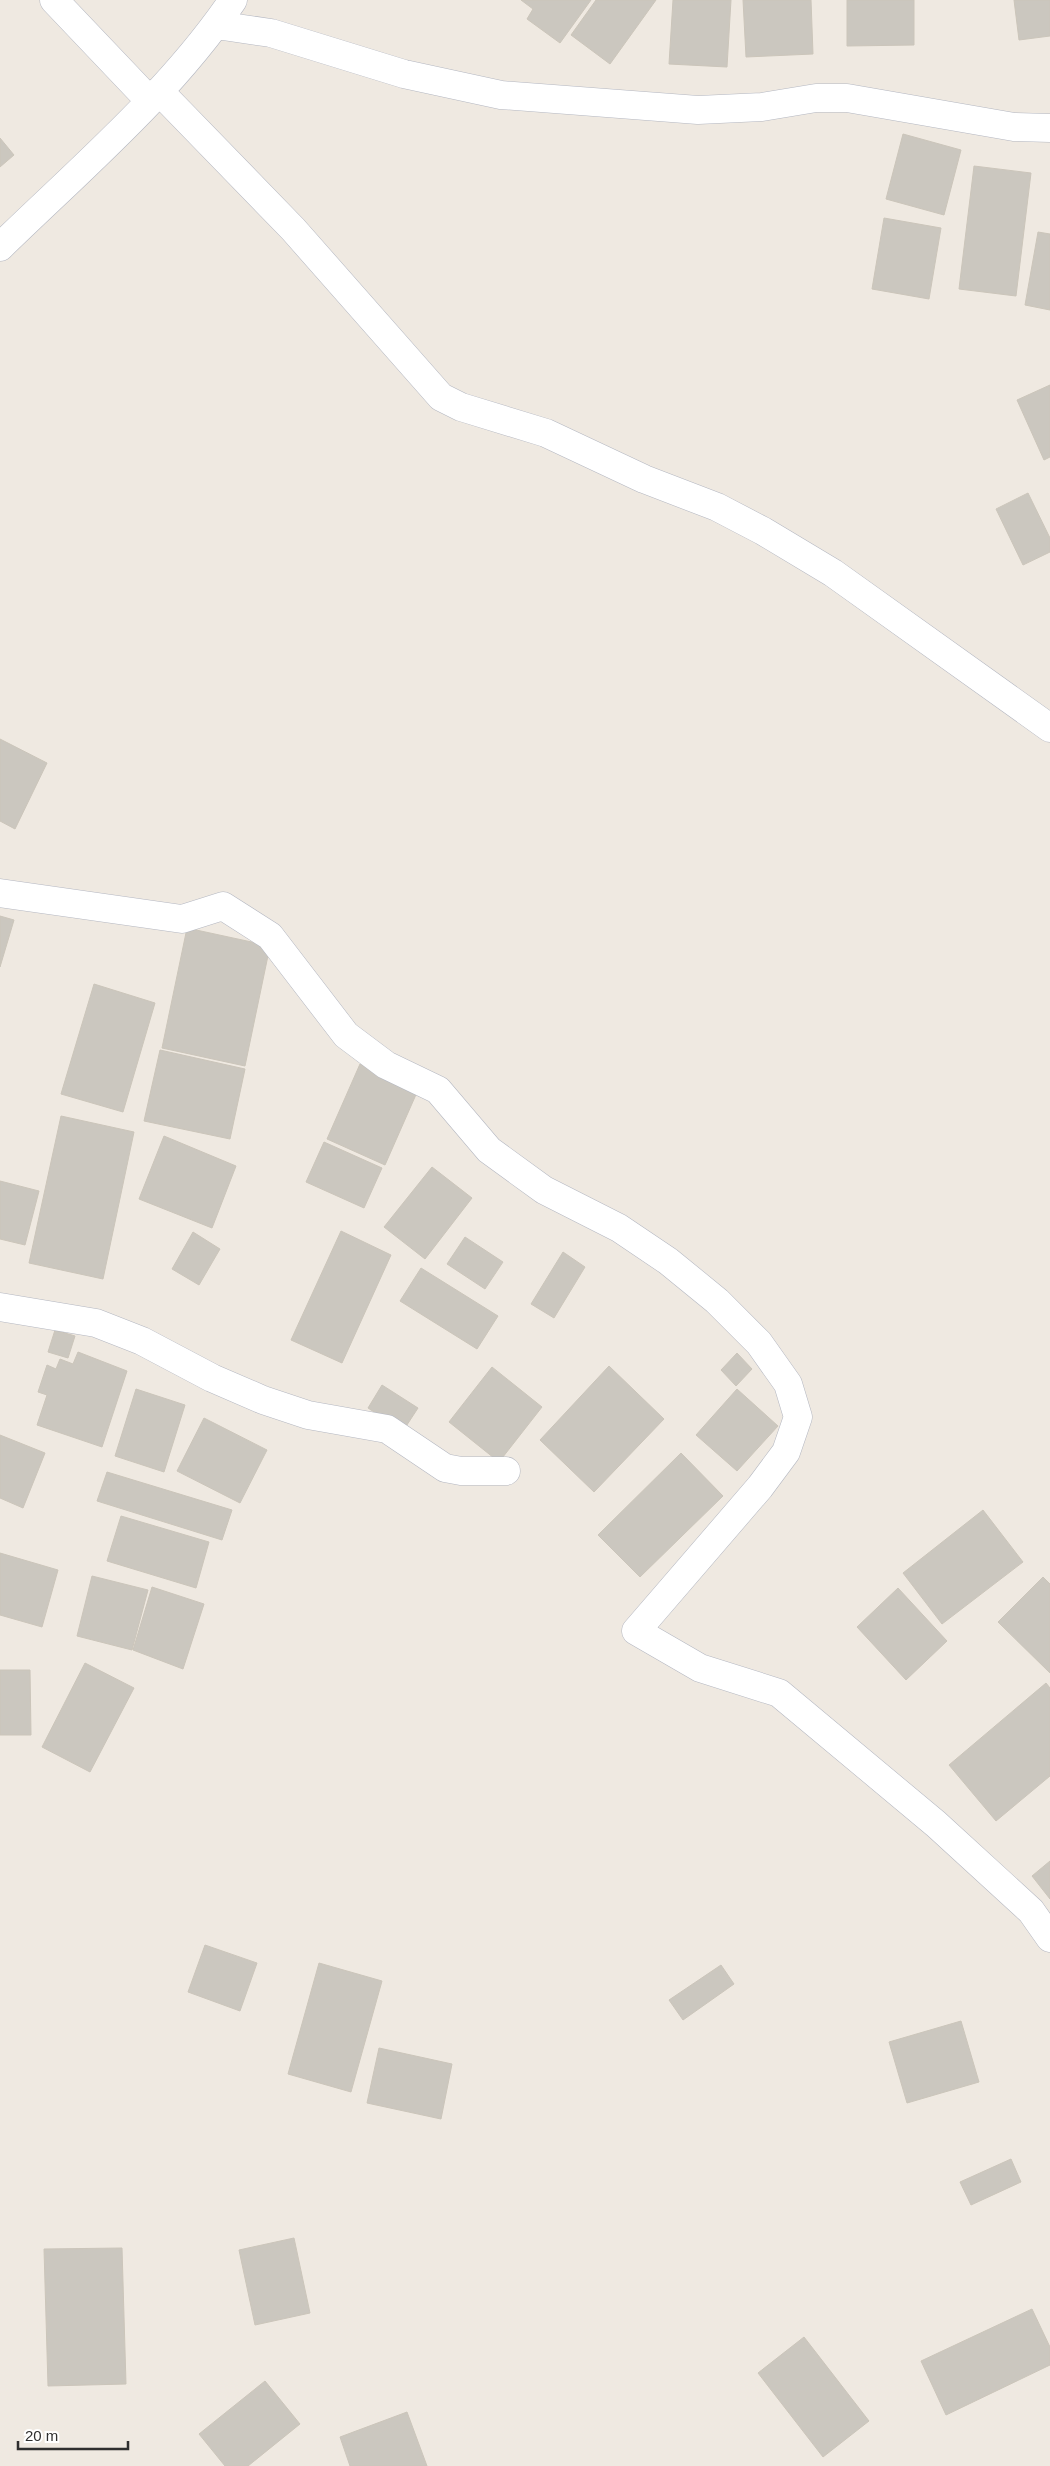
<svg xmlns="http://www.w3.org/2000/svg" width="1050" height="2466" viewBox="0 0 1050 2466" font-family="Arial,sans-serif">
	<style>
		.building { fill: #cbc7bf; stroke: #cbc5ba }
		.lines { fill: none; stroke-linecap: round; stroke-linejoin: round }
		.minor-casing { stroke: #b4b7c1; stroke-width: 29 }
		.minor { stroke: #fff; stroke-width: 28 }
	</style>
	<rect width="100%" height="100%" fill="#efe9e1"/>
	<!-- building -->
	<path class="building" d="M 521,0 L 591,0 L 560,43 L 527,19 L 533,9 Z
		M 596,0 L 656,0 L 610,64 L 571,35 Z
		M 673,0 L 731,0 L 727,67 L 669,64 Z
		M 743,0 L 811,0 L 813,54 L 746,57 Z
		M 847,0 L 914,0 L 914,45 L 847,46 Z
		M 1014,0 L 1050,0 L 1050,36 L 1019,40 Z
		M 903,134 L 961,150 L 944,215 L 886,199 Z
		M 0,138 L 14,155 L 0,167 Z
		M 974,166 L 1031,173 L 1016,296 L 959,289 Z
		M 884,218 L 941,228 L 929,299 L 872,289 Z
		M 1038,232 L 1050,234 L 1050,310 L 1025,305 Z
		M 1050,385 L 1050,457 L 1044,460 L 1017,400 Z
		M 1028,493 L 1050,538 L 1050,552 L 1023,565 L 996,509 Z
		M 0,739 L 47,763 L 15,829 L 0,821 Z
		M 0,916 L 14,920 L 0,967 Z
		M 187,928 L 270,946 L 245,1066 L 162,1048 Z
		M 94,984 L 155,1003 L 123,1112 L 61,1094 Z
		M 160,1050 L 245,1069 L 230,1139 L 144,1121 Z
		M 360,1064 L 418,1090 L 385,1165 L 327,1139 Z
		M 61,1116 L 134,1132 L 103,1279 L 29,1263 Z
		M 164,1136 L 236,1166 L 212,1228 L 139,1199 Z
		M 324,1142 L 382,1168 L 364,1208 L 306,1182 Z
		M 432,1167 L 472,1198 L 425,1259 L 384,1227 Z
		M 0,1181 L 39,1191 L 25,1245 L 0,1239 Z
		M 341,1231 L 391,1255 L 342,1363 L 291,1340 Z
		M 193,1232 L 220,1249 L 199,1285 L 172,1269 Z
		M 465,1237 L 503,1262 L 485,1289 L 447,1264 Z
		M 563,1252 L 585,1267 L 554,1318 L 531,1304 Z
		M 421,1268 L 498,1316 L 477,1349 L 400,1301 Z
		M 55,1330 L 75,1336 L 68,1358 L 48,1352 Z
		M 78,1352 L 127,1371 L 102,1447 L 37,1425 L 47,1395 L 38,1392 L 47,1365 L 56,1369 L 60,1359 L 73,1364 Z
		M 737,1353 L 752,1369 L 736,1386 L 721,1370 Z
		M 609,1366 L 664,1419 L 594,1492 L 540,1440 Z
		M 492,1367 L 542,1407 L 499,1462 L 449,1422 Z
		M 382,1385 L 418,1408 L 403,1431 L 368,1408 Z
		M 136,1389 L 185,1405 L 164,1472 L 115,1456 Z
		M 737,1389 L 778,1426 L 737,1471 L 696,1435 Z
		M 204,1418 L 267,1450 L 240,1503 L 177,1471 Z
		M 0,1435 L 45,1453 L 23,1508 L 0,1498 Z
		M 681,1453 L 723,1496 L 640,1577 L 598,1535 Z
		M 107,1472 L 232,1510 L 222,1540 L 97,1501 Z
		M 983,1510 L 1023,1562 L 942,1624 L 903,1573 Z
		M 121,1516 L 209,1542 L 196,1588 L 107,1561 Z
		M 0,1553 L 58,1570 L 42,1627 L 0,1615 Z
		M 92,1576 L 148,1590 L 132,1650 L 77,1636 Z
		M 1043,1577 L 1050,1584 L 1050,1673 L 998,1622 Z
		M 152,1587 L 204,1604 L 183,1669 L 133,1650 Z
		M 898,1588 L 947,1641 L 906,1680 L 857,1627 Z
		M 85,1663 L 134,1688 L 90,1772 L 42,1747 Z
		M 0,1670 L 30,1670 L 31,1735 L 0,1735 Z
		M 1046,1683 L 1050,1688 L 1050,1776 L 996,1821 L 949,1765 Z
		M 1050,1861 L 1050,1899 L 1032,1876 Z
		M 205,1945 L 257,1963 L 240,2011 L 188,1992 Z
		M 319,1963 L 382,1981 L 351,2092 L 288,2074 Z
		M 721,1965 L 734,1984 L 683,2020 L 669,2000 Z
		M 961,2021 L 979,2082 L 907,2103 L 889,2042 Z
		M 379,2048 L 452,2064 L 441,2119 L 367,2103 Z
		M 1011,2159 L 1021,2182 L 971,2205 L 960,2182 Z
		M 294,2238 L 310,2313 L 255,2325 L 239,2250 Z
		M 122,2248 L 126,2384 L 48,2386 L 44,2249 Z
		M 1032,2309 L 1050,2347 L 1050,2365 L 946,2415 L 921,2361 Z
		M 804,2337 L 869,2421 L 823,2457 L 758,2373 Z
		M 265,2381 L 300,2424 L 248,2466 L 225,2466 L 199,2434 Z
		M 407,2412 L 427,2466 L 350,2466 L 340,2437 Z"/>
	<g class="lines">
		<defs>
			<path id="minor" d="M 54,0 L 150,101
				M 216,25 L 271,33 L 404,74 L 501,95 L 698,110 L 762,107 L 816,98 L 847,98 L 1014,127 L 1050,128
				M 159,91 L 293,229 L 441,397 L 461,407 L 546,433 L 644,479 L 717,507 L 763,531 L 833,573 L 1050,728
				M 0,247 C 80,169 170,93 233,0
				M 0,893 L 182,919 L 223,906 L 270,936 L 346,1035 L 386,1065 L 438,1090 L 489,1150 L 544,1190 L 619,1228 L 668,1261 L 717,1301 L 759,1343 L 788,1384 L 798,1417 L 786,1452 L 760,1487 L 636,1631 L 700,1668 L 779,1693 L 936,1824 L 1031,1911 L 1050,1938
				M 0,1307 L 96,1323 L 142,1341 L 212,1378 L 263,1400 L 308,1415 L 387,1429 L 445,1468 L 461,1471 L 506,1471"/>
		</defs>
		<!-- minor casing -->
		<use href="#minor" class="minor-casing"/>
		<!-- minor -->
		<use href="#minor" class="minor"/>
	</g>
	<!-- scale -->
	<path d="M18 2441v8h110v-8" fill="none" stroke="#2e2e2e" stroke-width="2.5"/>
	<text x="25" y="2441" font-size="15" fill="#2e2e2e" stroke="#ffffff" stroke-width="4" paint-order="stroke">20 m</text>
</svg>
